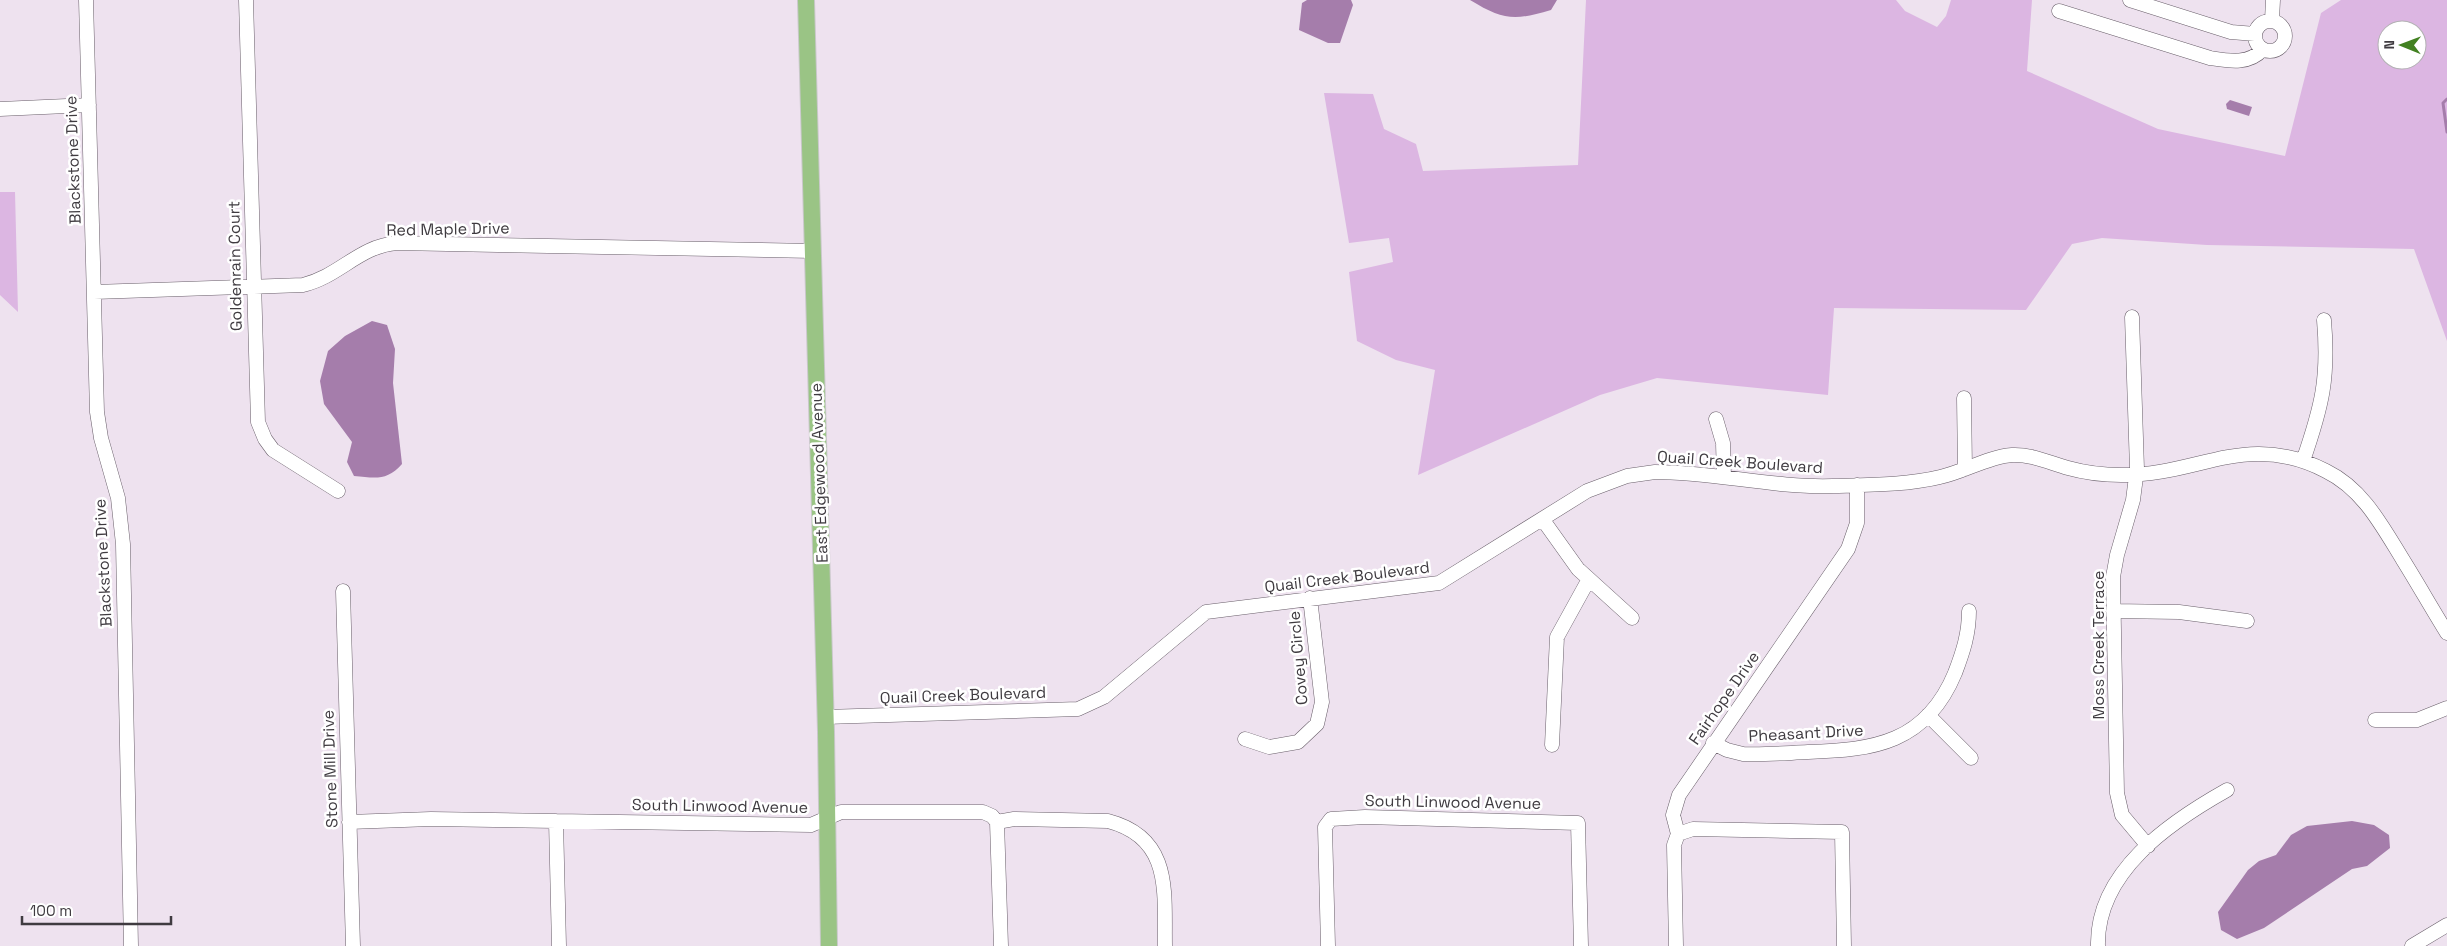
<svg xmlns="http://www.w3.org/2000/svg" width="2447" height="946" viewBox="0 0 2447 946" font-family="'Space Grotesk',sans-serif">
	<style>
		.green { fill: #dcb6e2; fill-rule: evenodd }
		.water { fill: #a57dab }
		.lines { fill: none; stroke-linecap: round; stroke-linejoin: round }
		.stream { stroke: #a57dab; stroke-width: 3 }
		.minor-casing { stroke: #695f6a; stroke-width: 15 }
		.major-casing { stroke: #c9c8ca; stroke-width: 18 }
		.minor { stroke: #fff; stroke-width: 14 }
		.major { stroke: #9ac485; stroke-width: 16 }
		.labels { text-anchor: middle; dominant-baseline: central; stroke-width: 5; stroke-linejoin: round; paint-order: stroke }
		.street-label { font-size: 16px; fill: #3f3b40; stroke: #fff }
	</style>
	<rect width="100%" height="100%" fill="#eee2ef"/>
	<!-- green -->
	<path class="green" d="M 1586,0 L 1896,0 L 1905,11 L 1937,27 L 1946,16 L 1951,0 L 2032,0 L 2027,71 L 2158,129 L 2285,156 L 2321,13 L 2341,0 L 2447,0 L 2447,341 L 2414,249 L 2207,245 L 2102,238 L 2072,244 L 2026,310 L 1834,308 L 1828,395 L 1657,378 L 1600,395 L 1418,475 L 1435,370 L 1396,360 L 1357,341 L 1349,272 L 1393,262 L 1389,238 L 1349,243 L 1324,93 L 1373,94 L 1384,129 L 1416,144 L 1423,171 L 1578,165 ZM 2387,30 L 2417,30 L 2417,60 L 2387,60 Z
		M 0,192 L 15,192 L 18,312 L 0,295 Z"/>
	<!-- water -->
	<path class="water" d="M 1307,0 L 1351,0 L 1353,5 L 1340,43 L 1328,43 L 1299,30 L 1302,3 Z
		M 1470,0 L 1557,0 L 1551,10 C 1514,21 1503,20 1470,0 Z
		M 2230,100 L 2252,107 L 2249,116 L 2227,109 L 2226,104 Z
		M 372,321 L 387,325 L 395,349 L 393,383 L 402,464 C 387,481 376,478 354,476 L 347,462 L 352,442 L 324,404 L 320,381 L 328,351 L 345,336 Z
		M 2352,821 L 2374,825 L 2389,835 L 2390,848 L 2367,866 L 2352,869 L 2264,928 L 2237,939 L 2221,930 L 2218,912 L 2248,870 L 2259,861 L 2276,855 L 2291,835 L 2307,826 Z"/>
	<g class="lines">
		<!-- stream -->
		<path class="stream" d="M 2447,99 L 2443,103 L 2447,132"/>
		<defs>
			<path id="minor" d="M 86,0 L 97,412 L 101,438 L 118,498 L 123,544 L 131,946
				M 246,0 L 258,422 L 265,439 L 273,450 L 338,491
				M 2130,0 L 2231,32 L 2255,34
				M 2059,11 L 2210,58 C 2229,61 2249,65 2263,49
				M 2272,20 L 2273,0
				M2255 36a15 15 0 1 1 30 0a15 15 0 1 1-30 0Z
				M 0,109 L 89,105
				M 94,292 L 303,285 C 340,276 359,246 397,243 L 813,251
				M 2132,317 L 2137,469 L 2133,500 L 2117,555 L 2113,577 L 2117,793 L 2122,815 L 2148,846
				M 1964,398 L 1965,469
				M 1716,419 L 1723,443 L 1724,477
				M 2303,461 C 2322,406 2329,378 2324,320
				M 1543,520 L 1578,569 L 1632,618
				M 343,591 L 353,946
				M 2113,611 L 2179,612 L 2247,621
				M 1928,715 L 1971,758
				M 825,717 L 1078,709 L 1104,697 L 1206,612 L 1439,583 L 1587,491 L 1627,476 L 1655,472 C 1715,472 1774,488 1833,486 C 1866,485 1908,485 1940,477 C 1964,472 1987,457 2012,455 C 2031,454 2050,463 2068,468 C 2086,473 2103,475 2121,475 C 2199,476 2246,430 2326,471 C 2363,489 2382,526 2403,560 C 2418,584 2432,609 2447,633
				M 2375,720 L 2417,720 L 2447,708
				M 1245,739 L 1269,747 L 1298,742 L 1317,724 L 1322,702 L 1310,598
				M 1713,743 L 1727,750 L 1743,754 C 1764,755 1786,753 1808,752 C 1874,750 1926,743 1955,673 C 1963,652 1969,634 1969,611
				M 1552,745 L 1557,637 L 1589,579
				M 556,821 L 559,946
				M 349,822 L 431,819 L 811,825 L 841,812 L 983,812 L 992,816 L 997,822 L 1014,819 L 1108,821 C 1173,838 1164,893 1165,946
				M 997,822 L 1001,946
				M 1678,834 L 1693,829 L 1842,832 L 1844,946
				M 1328,946 L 1325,827 L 1331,819 L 1365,817 L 1578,823 L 1581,946
				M 1676,946 L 1674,845 L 1678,834 L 1673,815 L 1679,795 L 1848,549 L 1857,523 L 1857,485
				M 2098,946 C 2096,872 2170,822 2227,790
				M 2412,946 L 2447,925"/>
			<path id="major" d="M 806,0 L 826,732 L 829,946"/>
		</defs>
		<!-- minor casing -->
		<use href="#minor" class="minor-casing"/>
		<!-- major casing -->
		<use href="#major" class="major-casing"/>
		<!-- minor -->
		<use href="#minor" class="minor"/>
		<!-- major -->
		<use href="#major" class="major"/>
	</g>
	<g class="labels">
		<!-- street labels -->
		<g class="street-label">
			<text transform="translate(73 160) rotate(-92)">Blackstone Drive</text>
			<text transform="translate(448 229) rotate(-1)">Red Maple Drive</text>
			<text transform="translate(235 266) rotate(-91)">Goldenrain Court</text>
			<text transform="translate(1740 462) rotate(4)">Quail Creek Boulevard</text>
			<text transform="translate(819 473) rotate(-92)">East Edgewood Avenue</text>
			<text transform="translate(103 563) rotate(-93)">Blackstone Drive</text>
			<text transform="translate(1347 577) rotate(-7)">Quail Creek Boulevard</text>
			<text transform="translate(2098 645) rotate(-90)">Moss Creek Terrace</text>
			<text transform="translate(1298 658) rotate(-95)">Covey Circle</text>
			<text transform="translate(963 695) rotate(-2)">Quail Creek Boulevard</text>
			<text transform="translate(1724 698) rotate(-55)">Fairhope Drive</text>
			<text transform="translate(1806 733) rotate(-3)">Pheasant Drive</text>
			<text transform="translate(330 769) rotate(-92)">Stone Mill Drive</text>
			<text transform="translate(1453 802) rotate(1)">South Linwood Avenue</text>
			<text transform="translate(720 806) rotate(1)">South Linwood Avenue</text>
		</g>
	</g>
	<!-- north arrow -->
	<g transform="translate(2402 45) rotate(271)"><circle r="24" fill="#ffffff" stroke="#b2b1b3"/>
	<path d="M0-4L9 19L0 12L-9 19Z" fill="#428121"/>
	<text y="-8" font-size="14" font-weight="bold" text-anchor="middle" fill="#3f3b40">N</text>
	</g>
	<!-- scale -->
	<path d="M22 916v8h149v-8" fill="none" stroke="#3f3b40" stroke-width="2.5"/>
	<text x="30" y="916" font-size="15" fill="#3f3b40" stroke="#ffffff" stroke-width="4" paint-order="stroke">100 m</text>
</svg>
